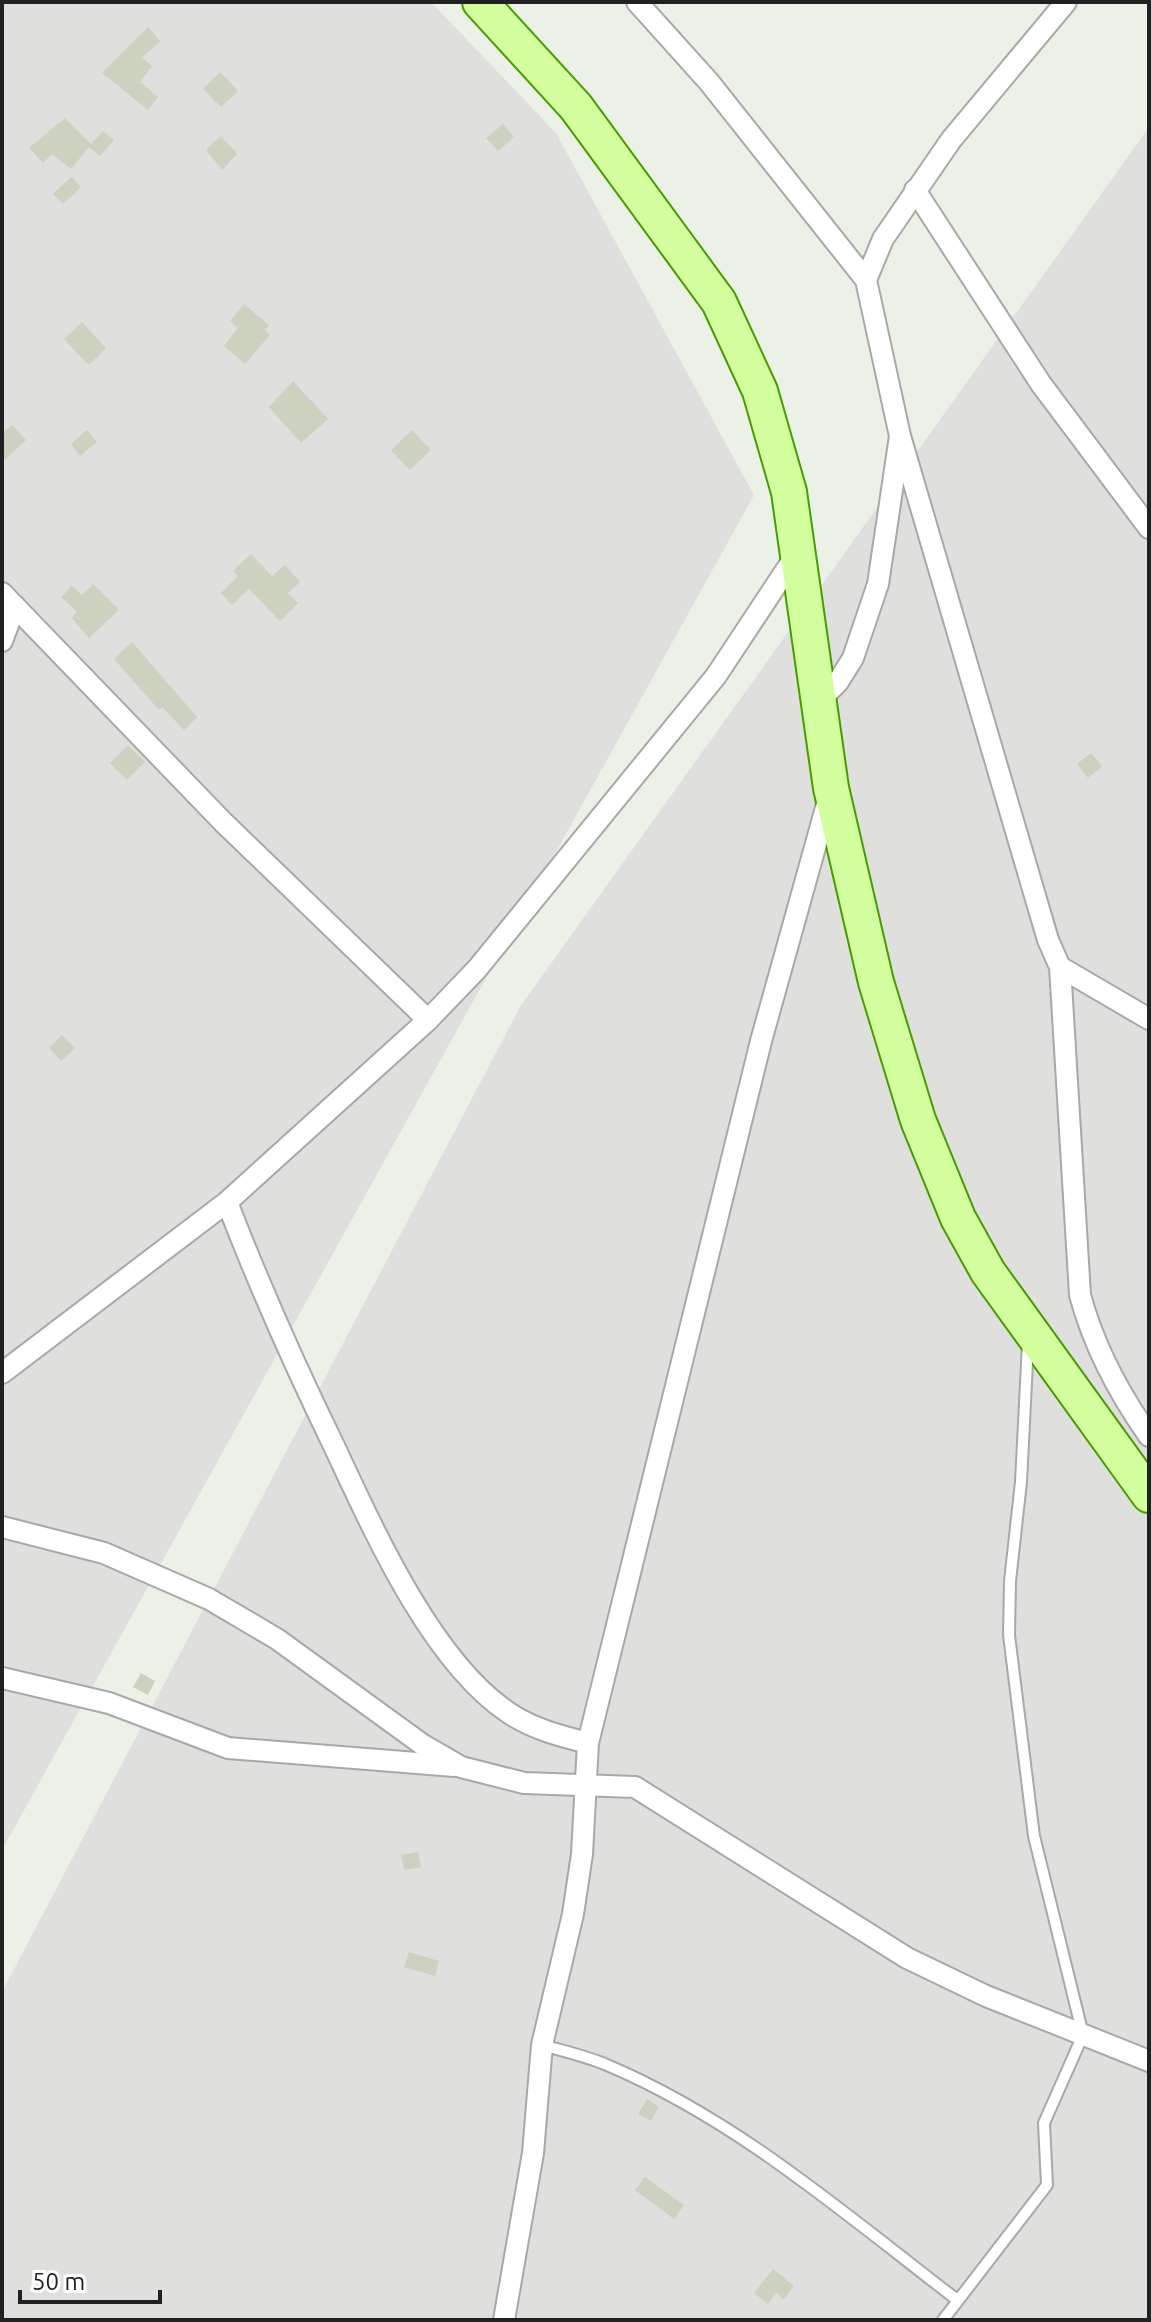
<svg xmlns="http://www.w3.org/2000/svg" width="1151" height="2322" viewBox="0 0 1151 2322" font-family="Ubuntu,sans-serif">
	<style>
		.residential { fill: #dfdfde }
		.building { fill: #ccd1c0 }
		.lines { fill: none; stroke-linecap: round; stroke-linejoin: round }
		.service-casing { stroke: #a8a8a8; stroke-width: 14 }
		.minor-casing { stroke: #a8a8a8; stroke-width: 24 }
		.primary-casing { stroke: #469d00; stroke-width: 38 }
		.service { stroke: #fff; stroke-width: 10 }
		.minor { stroke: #fff; stroke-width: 20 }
		.primary { stroke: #d3ff9e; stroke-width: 34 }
	</style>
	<rect width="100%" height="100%" fill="#ecf1e7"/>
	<!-- residential -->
	<path class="residential" d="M 2,2 L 431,2 L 556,133 L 754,495 L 2,1850 Z
		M 1149,127 L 1149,2320 L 2,2320 L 2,1992 L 520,1007 Z"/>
	<!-- building -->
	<path class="building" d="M 148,27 L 160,41 L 142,58 L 152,66 L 140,82 L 158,97 L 148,110 L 102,73 Z
		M 220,72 L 238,91 L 221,107 L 203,89 Z
		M 65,118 L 91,144 L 103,131 L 114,140 L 100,156 L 89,147 L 71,169 L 52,154 L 43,163 L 29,148 Z
		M 503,124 L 514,137 L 498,151 L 486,138 Z
		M 221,136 L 237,154 L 222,170 L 206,150 Z
		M 71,177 L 81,187 L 63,204 L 53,194 Z
		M 244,304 L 269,325 L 265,330 L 270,335 L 245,364 L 224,346 L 238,328 L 230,321 Z
		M 82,322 L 106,348 L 89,365 L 64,339 Z
		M 293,381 L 328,419 L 301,443 L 269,407 Z
		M 12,425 L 26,440 L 2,462 L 2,434 Z
		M 87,430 L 97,442 L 80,456 L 71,444 Z
		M 412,430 L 431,450 L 410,470 L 391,450 Z
		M 251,554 L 272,576 L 285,565 L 300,582 L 288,593 L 298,603 L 280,621 L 249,589 L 232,605 L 221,593 L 238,576 L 233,571 Z
		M 93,584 L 119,610 L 89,638 L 72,618 L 77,612 L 61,597 L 72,586 L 82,595 Z
		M 132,642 L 197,717 L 184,730 L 162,707 L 159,710 L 114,659 Z
		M 128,745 L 145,762 L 127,780 L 110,763 Z
		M 1091,753 L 1102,766 L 1088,778 L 1077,764 Z
		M 62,1035 L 75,1048 L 61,1061 L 49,1048 Z
		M 141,1673 L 155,1681 L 148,1695 L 133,1687 Z
		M 418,1852 L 421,1867 L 404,1870 L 401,1855 Z
		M 409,1952 L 439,1961 L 435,1976 L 404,1967 Z
		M 647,2099 L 659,2107 L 651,2121 L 638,2114 Z
		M 645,2177 L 684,2205 L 674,2219 L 635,2190 Z
		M 773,2269 L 794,2286 L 784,2299 L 776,2293 L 768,2304 L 754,2293 Z"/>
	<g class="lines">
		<defs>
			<path id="service" d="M 542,2045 C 563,2051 586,2056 607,2065 C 737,2120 845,2214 956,2299
				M 943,2320 L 1047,2185 L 1044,2123 L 1083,2035 L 1034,1836 L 1009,1635 L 1010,1581 L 1021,1482 L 1028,1343"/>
			<path id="minor" d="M 637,2 L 709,82 L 866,280
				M 915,190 L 1041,384 L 1149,528
				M 900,436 L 1048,940 L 1060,967 L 1080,1295 C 1094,1347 1118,1392 1149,1436
				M 2,593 L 223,822 L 428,1020
				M 2,641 L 15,606
				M 818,702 L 838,682 L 853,658 L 878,584 L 900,436 L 866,280 L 883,239 L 951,140 L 1066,2
				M 1060,967 L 1149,1019
				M 227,1202 C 259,1285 295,1366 334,1446 C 373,1529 431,1661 509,1713 C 533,1729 560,1736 588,1743
				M 2,1373 L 227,1202 L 428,1020 L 477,969 L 716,676 L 798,552
				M 2,1527 L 104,1553 L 209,1599 L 277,1639 L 423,1745 L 461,1767 L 524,1783 L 635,1787 L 907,1958 L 986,1996 L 1149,2061
				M 2,1678 L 109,1703 L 228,1748 L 454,1766
				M 504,2320 L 533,2153 L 542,2045 L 573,1914 L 582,1854 L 588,1743 L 761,1041 L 829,797"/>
			<path id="primary" d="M 480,2 L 576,107 L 719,302 L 760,391 L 789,492 L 831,788 L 876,982 L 918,1120 L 958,1218 L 988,1272 L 1149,1495"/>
		</defs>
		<!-- service casing -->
		<use href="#service" class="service-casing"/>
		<!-- minor casing -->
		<use href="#minor" class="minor-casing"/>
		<!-- primary casing -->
		<use href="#primary" class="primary-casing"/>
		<!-- service -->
		<use href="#service" class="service"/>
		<!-- minor -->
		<use href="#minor" class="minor"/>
		<!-- primary -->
		<use href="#primary" class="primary"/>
	</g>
	<!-- border -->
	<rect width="1151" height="2322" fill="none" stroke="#212121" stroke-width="8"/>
	<!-- scale -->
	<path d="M20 2290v12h140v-12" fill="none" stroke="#212121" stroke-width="4"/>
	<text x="32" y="2290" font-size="24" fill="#212121" stroke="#ffffff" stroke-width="6" paint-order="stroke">50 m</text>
</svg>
